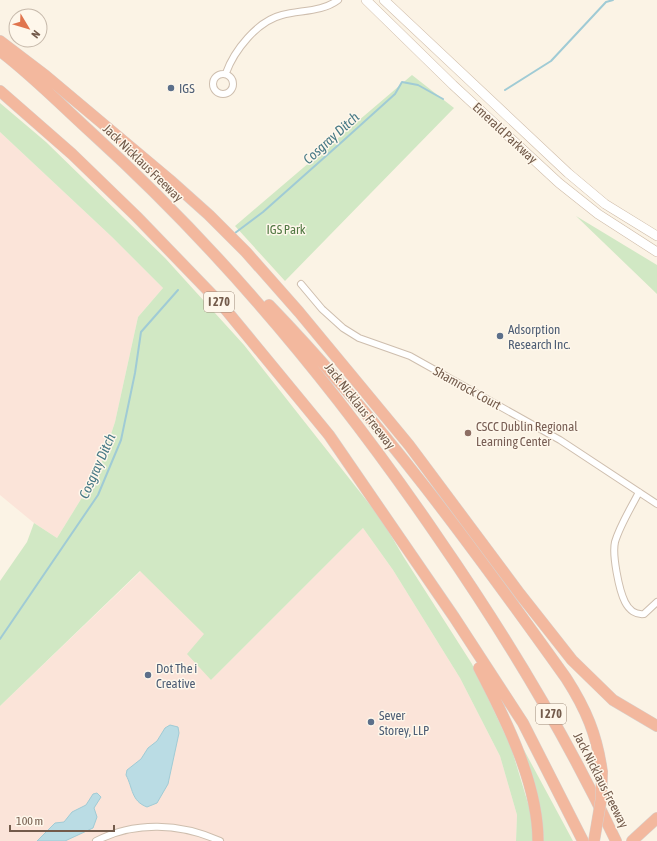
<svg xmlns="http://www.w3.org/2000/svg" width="657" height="841" viewBox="0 0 657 841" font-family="'Asap Condensed',sans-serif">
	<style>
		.commercial { fill: #fbe4d9 }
		.green { fill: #d1e8c4 }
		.water { fill: #badce4; stroke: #a0cbd5 }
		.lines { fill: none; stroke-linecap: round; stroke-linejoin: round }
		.stream { stroke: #a0cbd5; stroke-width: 2 }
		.street-casing { stroke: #cebeae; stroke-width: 8 }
		.secondary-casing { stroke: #cfbca9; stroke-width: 10 }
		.highway-casing { stroke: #d8d1cd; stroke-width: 12 }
		.street { stroke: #fff; stroke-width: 6 }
		.secondary { stroke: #fff; stroke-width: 9 }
		.highway { stroke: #f3b89e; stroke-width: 11 }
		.highway-bridge-casing { stroke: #d8d1cd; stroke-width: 12; stroke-linecap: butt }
		.highway-bridge { stroke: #f3b89e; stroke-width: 11 }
		.service-dot { fill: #5c6f8a; stroke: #fef7eb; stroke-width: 1.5 }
		.education-dot { fill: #8d6e63; stroke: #fef7eb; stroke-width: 1.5 }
		.labels { text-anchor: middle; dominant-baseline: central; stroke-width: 3; stroke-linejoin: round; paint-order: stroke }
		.shield { fill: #fef7eb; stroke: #9d8a7b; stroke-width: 1 }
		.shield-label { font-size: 12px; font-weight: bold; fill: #735b4b }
		.service-label { font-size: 13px; fill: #4e5e75; stroke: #fef7eb; text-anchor: start }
		.street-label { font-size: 13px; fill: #735b4b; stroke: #fef7eb }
		.park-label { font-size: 13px; fill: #517843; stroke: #fef7eb }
		.education-label { font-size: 13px; fill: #785e54; stroke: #fef7eb; text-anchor: start }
		.water-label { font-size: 14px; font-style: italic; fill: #467885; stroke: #fef7eb }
	</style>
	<rect width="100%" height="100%" fill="#fbf3e5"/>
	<!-- commercial -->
	<path class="commercial" d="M 0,132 L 112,237 L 163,288 L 138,317 L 115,422 L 99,470 L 57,538 L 34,523 L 0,495 Z
		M 363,528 L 393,570 L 460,678 L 500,756 L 517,815 L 516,841 L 0,841 L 0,706 L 141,571 L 205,634 L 211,680 Z"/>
	<!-- green -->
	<path class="green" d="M 412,75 L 454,108 L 285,281 L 235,226 Z
		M 0,103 L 46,142 L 165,258 L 244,345 L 382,520 L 403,556 L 472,664 L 511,747 L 530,810 L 534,841 L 516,841 L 517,815 L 500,756 L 460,678 L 393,570 L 363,528 L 211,680 L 187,654 L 204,634 L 140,571 L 0,706 L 0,581 L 27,542 L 34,523 L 57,538 L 99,470 L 115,422 L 138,317 L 163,288 L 112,237 L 0,132 Z
		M 576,216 L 657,265 L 657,294 Z
		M 524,750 L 573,841 L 544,841 L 542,820 L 522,751 Z"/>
	<!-- water -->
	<path class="water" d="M 170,725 L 178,727 L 179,733 L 168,784 L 157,803 L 147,807 C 131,801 133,788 126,775 L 127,770 L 141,759 L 148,748 L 157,741 L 165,728 Z
		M 97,793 L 101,797 L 94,808 L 97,817 L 93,828 L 65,841 L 37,841 L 55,823 L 64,822 L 72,812 L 86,805 L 93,794 Z"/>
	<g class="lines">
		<!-- stream -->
		<path class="stream" d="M 505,90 L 551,61 L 606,2 L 613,0
			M 235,233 L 263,212 L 344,140 L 395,94 L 402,82 L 418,85 L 443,99
			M 0,639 L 98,495 L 121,440 L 135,373 L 141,332 L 178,290"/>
		<defs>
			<path id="street" d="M 226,73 C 234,51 257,21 282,15 C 301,10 322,12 338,0
				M213 84a10 10 0 1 1 20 0a10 10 0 1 1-20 0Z
				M 301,284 L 322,309 L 343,328 L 359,338 L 410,356 L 560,440 L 657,504
				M 639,492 C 631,508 620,525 615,542 C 612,555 619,590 625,602 C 629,610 636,615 644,614 L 657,602
				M 96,841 C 135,821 180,823 220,841"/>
			<path id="secondary" d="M 366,0 L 453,85 L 559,183 L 598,214 L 657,252
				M 384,0 L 568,173 L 605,204 L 657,236"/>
			<path id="highway" d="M 0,41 L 46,76 L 171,181 L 209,215 L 246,252 L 299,312 L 409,445 L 520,594 L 572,660 L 613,700 L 657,726
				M 0,51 C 33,76 63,107 94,135 C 226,255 339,392 439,539 C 506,636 566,735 616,841
				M 0,91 L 72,154 L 137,217 L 222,305 L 329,435 L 454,617 L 523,723 L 583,841
				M 269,305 C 380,420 473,548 566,678 C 586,709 597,735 602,772
				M 479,668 C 505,718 538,783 538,841
				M 632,841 L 657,818"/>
		</defs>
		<!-- street casing -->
		<use href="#street" class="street-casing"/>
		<!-- secondary casing -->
		<use href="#secondary" class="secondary-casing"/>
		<!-- highway casing -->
		<use href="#highway" class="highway-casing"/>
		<!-- street -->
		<use href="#street" class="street"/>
		<!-- secondary -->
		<use href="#secondary" class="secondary"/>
		<!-- highway -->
		<use href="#highway" class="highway"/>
		<defs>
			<path id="highway-bridge" d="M 594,841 L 601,800 L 602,772"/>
		</defs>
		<!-- highway-bridge casing -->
		<use href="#highway-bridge" class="highway-bridge-casing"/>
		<!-- highway-bridge -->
		<use href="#highway-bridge" class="highway-bridge"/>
	</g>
	<!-- markers -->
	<g class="service-dot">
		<circle cx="171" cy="88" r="4"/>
		<circle cx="500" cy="336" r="4"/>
		<circle cx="148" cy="675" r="4"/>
		<circle cx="371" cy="722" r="4"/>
	</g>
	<circle class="education-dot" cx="468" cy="433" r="4"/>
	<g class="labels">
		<!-- shield labels -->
		<g class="shield">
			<rect x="204" y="292" width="30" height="20" rx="3"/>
			<rect x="536" y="704" width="30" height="20" rx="3"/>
		</g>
		<g class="shield-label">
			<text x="219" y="302">I 270</text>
			<text x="551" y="714">I 270</text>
		</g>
		<!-- service labels -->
		<g class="service-label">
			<text x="179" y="88">IGS</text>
			<text x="508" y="329">Adsorption<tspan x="508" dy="15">Research Inc.</tspan></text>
			<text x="156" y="668">Dot The i<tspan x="156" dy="15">Creative</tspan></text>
			<text x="379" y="715">Sever<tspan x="379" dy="15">Storey, LLP</tspan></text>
		</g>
		<!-- street labels -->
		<g class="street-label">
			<text transform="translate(505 133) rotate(43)">Emerald Parkway</text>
			<text transform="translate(143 163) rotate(44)">Jack Nicklaus Freeway</text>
			<text transform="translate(467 388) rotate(29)">Shamrock Court</text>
			<text transform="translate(360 406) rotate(52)">Jack Nicklaus Freeway</text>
			<text transform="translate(601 780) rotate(63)">Jack Nicklaus Freeway</text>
		</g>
		<!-- park labels -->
		<g class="park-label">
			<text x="286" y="229">IGS Park</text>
		</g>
		<!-- education labels -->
		<g class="education-label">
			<text x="476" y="426">CSCC Dublin Regional<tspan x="476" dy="15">Learning Center</tspan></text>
		</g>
		<!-- water labels -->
		<g class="water-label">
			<text transform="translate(331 138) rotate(-42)">Cosgray Ditch</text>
			<text transform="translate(97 466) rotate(-66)">Cosgray Ditch</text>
		</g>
	</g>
	<!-- north arrow -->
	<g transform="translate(28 28) rotate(128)"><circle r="19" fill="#fef7eb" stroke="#c6b9ab"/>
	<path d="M0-3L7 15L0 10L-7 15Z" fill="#e0754e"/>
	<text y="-6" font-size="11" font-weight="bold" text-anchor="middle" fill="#735b4b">N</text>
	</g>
	<!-- scale -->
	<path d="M10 825v6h104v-6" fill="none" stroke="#735b4b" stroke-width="2"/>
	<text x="16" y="825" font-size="12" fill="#735b4b" stroke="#fef7eb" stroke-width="3" paint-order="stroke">100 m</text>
</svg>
